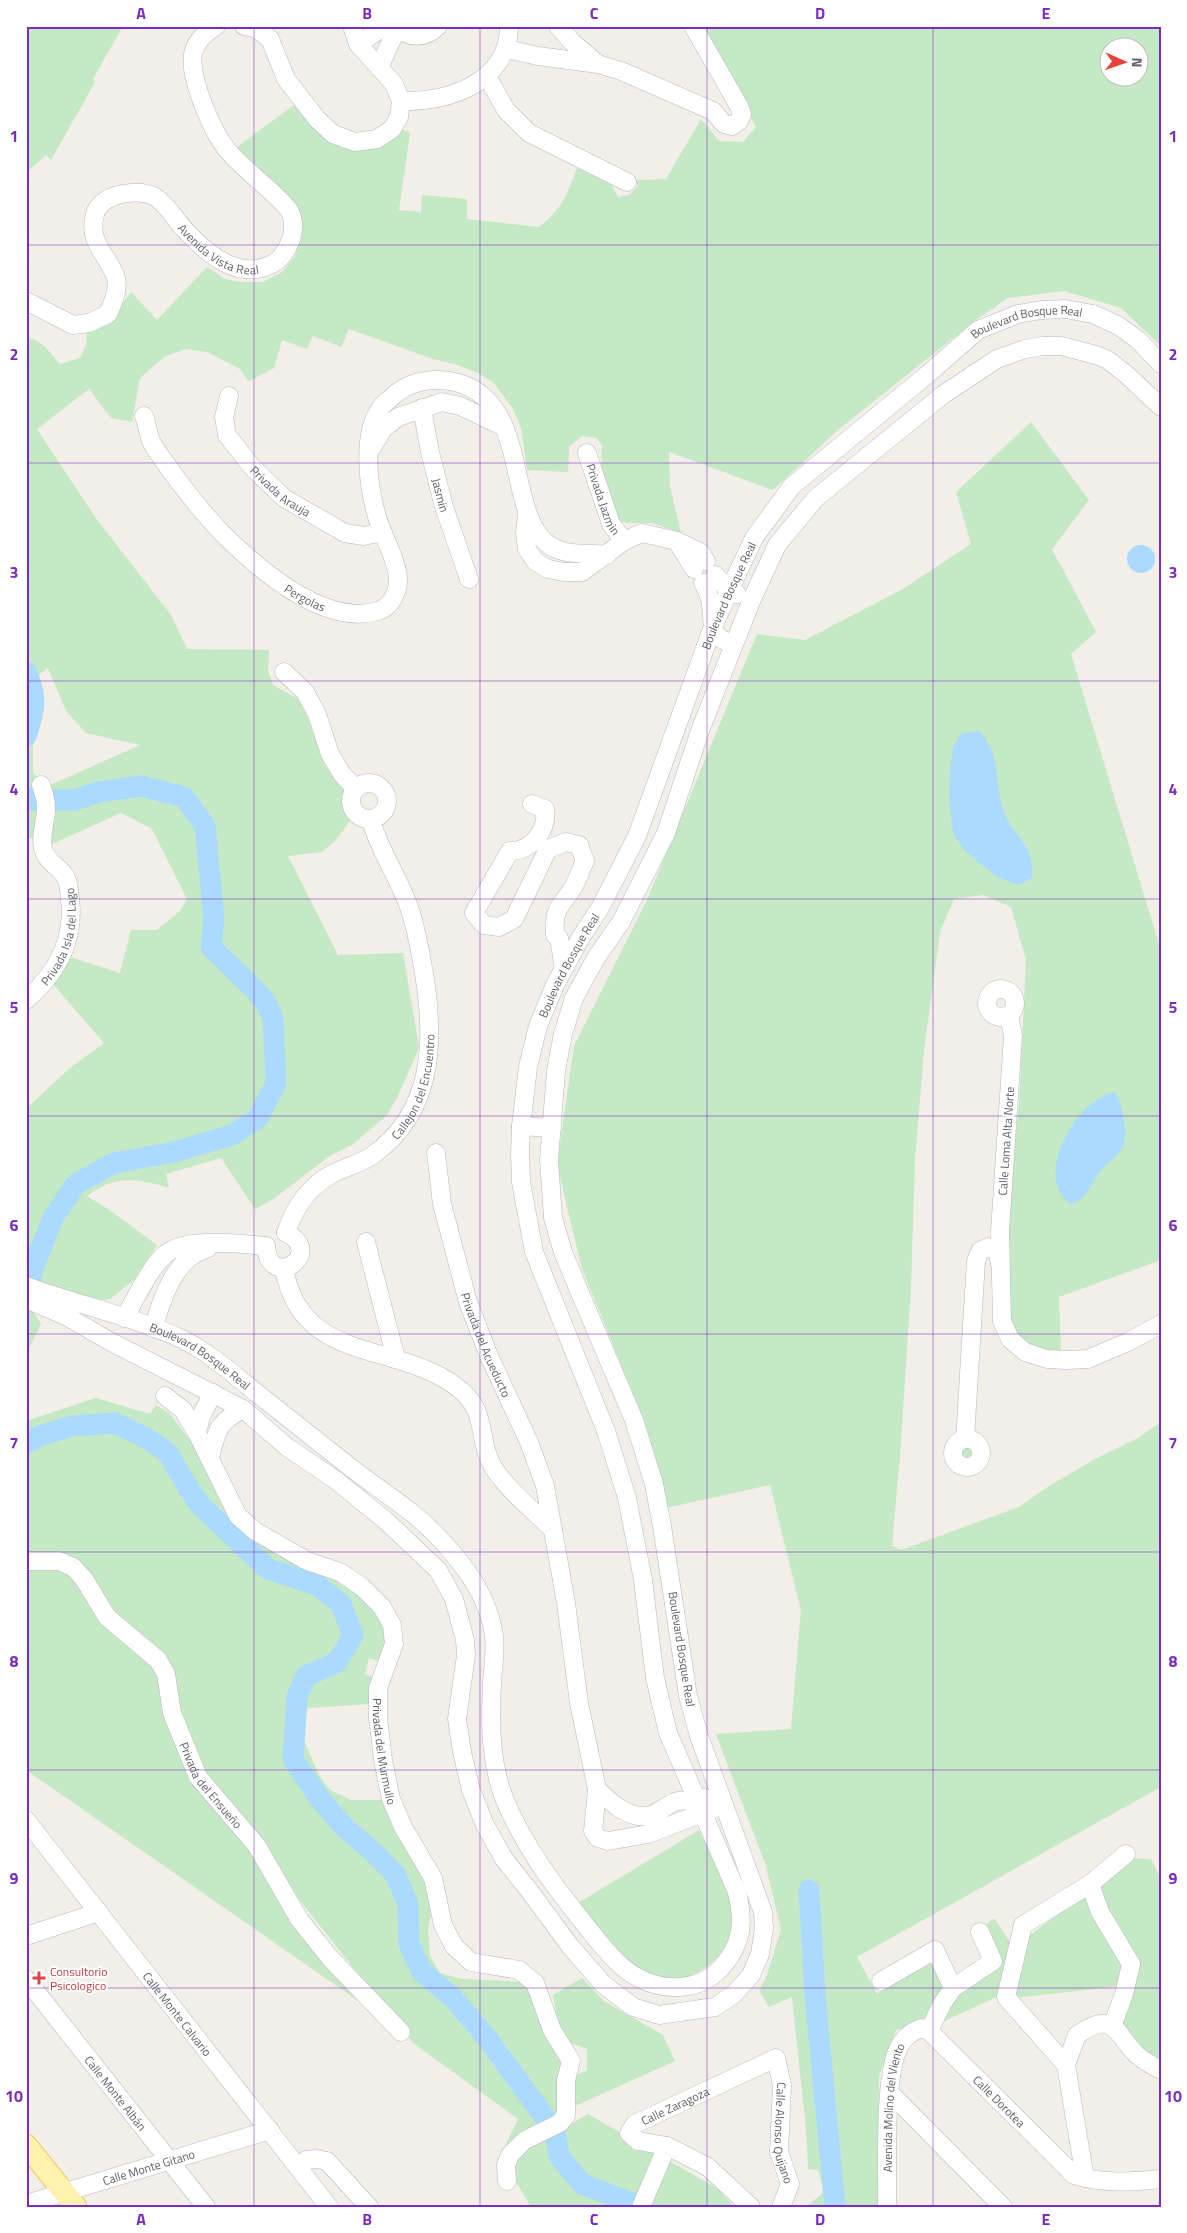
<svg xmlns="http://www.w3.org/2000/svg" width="1187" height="2233" viewBox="0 0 1187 2233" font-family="'Titillium Web',sans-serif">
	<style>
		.green { fill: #c5e8c5; fill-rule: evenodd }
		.water { fill: #aadaff }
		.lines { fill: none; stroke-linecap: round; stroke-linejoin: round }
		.river { stroke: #aadaff; stroke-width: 21 }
		.minor-casing { stroke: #b5b8bc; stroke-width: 19 }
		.major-casing { stroke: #f2c960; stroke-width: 23 }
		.minor { stroke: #fff; stroke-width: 18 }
		.major { stroke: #fff2af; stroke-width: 21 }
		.grid { fill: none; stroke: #7b2cbf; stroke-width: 1; stroke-opacity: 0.55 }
		.health-dot { fill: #e0444e; stroke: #fff; stroke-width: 2 }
		.labels { text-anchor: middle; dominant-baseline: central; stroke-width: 4; stroke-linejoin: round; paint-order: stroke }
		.street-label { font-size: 12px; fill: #5f6368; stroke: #fff }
		.health-label { font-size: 12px; fill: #be3a42; stroke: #fff; text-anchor: start }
		.neatline { fill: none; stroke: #7b2cbf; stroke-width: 2 }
		.grid-label { font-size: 16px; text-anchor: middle; font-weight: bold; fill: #7b2cbf }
	</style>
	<rect width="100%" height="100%" fill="#f1efe8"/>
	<!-- green -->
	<path class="green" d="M 26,26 L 123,26 L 93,79 L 95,82 L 51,160 L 46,155 L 26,173 Z
		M 700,26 L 1161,26 L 1161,346 L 1121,308 L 1064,291 L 1008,298 L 973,322 L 838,430 L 773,490 L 669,452 L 670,486 L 681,533 L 652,523 L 627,523 L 617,520 L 601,473 L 602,446 L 597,438 L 582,436 L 569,447 L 568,472 L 527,470 L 521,428 L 513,409 L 494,383 L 478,373 L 458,365 L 433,359 L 349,329 L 341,347 L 313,336 L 307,349 L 282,340 L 274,368 L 249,381 L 240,369 L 207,352 L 186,349 L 164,357 L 140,378 L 132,422 L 111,418 L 89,389 L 37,429 L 95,517 L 171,615 L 187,649 L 269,650 L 268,670 L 273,685 L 298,699 L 307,716 L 325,766 L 345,788 L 351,819 L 337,839 L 322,852 L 288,856 L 338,955 L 403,953 L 419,1048 L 398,1096 L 387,1115 L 352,1145 L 331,1155 L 272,1200 L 255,1209 L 221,1158 L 166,1174 L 169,1188 C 137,1178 115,1175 87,1196 L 108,1209 L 157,1245 L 134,1280 L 110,1299 L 94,1301 L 26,1281 L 26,1109 L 70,1068 L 104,1043 L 52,983 L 70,957 L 120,973 L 131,930 L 157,930 L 180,911 L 187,899 L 152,829 L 121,813 L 52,844 L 26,837 L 26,715 L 33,730 L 33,773 L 48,786 L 140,745 L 86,733 L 66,711 L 48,668 L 34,679 L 26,692 L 26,338 C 41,338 51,354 60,364 L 80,358 L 86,345 L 87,333 L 108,323 L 131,292 L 157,320 L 207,267 L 225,279 L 240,282 L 263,282 L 282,272 L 295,256 L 301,216 L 288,196 L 237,147 L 294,105 L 341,148 L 378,148 L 401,129 L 410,133 L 399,210 L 421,212 L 422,195 L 467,199 L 467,219 L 539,227 C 562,209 567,195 577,168 L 611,184 L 618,197 L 629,195 L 638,186 L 635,180 L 666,179 L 701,119 L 719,141 L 743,142 L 756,127 ZM 1110,48 L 1140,48 L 1140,78 L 1110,78 Z
		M 1031,422 L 1089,500 L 1052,549 L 1096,632 L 1071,654 L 1161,951 L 1161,1260 L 1059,1297 L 1061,1357 L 1040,1351 L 1018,1338 L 1007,1322 L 1006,1213 L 1019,1106 L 1026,960 L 1011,907 L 983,895 L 954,899 L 940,932 L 924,1050 L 915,1159 L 911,1287 L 900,1456 L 892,1545 L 901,1550 L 1019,1507 L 1046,1488 L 1093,1460 L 1138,1438 L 1161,1422 L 1161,1787 L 857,1957 L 877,1994 L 932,1959 L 944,1989 L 925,2023 L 896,2030 L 879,2076 L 878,2207 L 806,2207 L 824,2192 L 818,2170 L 808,2169 L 806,2130 L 792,1997 L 769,2007 L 759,1990 L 767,1975 L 781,1930 L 766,1866 L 716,1734 L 791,1729 L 801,1610 L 770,1485 L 666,1508 L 641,1413 L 582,1269 L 557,1165 L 574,1046 L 647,900 L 757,634 L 805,640 L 903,589 L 971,544 L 956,492 Z
		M 26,1305 L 30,1306 L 41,1324 L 26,1354 Z
		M 96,1398 L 150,1414 L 156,1405 L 170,1414 L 201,1455 L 246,1531 L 345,1579 L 375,1605 L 390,1641 L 381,1662 L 369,1658 L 365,1674 L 375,1678 L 371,1704 L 307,1708 L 303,1738 L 319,1775 L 330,1790 L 351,1800 L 386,1800 L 429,1876 L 434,1900 L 428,1928 L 430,1956 L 440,1973 L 462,1979 L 526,1982 L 572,2077 L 587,2070 L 587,2049 L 571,2043 L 558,2023 L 553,1995 L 582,1978 L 604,2001 L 663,2035 L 675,2061 L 562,2112 L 559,2131 L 588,2114 L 718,2189 L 734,2207 L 531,2207 L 512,2175 L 496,2165 L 518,2119 L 413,2043 L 201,1776 L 159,1655 L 105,1604 L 74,1563 L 41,1552 L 26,1554 L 26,1421 Z
		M954 1453a12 12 0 1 1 24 0a12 12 0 1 1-24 0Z
		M 26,1564 L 66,1568 L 156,1664 L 175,1741 L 248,1845 L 370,2009 L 26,1770 Z
		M 699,1830 C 709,1852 732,1890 733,1914 C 736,1962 675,2000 634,1970 C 612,1953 595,1926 578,1903 Z
		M 1128,1858 L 1151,1859 L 1161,1879 L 1161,2066 L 1117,2024 L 1135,1965 L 1095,1885 Z
		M 1084,1895 L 1092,1897 L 1127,1964 L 1121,1986 L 1014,1998 L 1030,1935 Z
		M 994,1918 L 1013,1947 L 1003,1994 L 936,2025 L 947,2003 L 996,1962 L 982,1928 Z"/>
	<!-- water -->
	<path class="water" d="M1127 559a14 14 0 1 1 28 0a14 14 0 1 1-28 0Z
		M 979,731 C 1004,755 992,792 1007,819 C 1020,843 1035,847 1032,878 L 1019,885 L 997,877 L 966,852 L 953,834 L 949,798 L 950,771 L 953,747 L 962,733 Z
		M 1115,1092 C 1122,1104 1130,1136 1122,1148 C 1116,1158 1104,1165 1098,1174 C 1090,1187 1086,1200 1070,1204 C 1032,1176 1077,1098 1115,1092 Z"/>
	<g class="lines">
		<!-- river -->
		<path class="river" d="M 26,672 C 38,697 35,710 26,736
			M 26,797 L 31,800 L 75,800 L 98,792 L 141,786 L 184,797 L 205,826 L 214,919 L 211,947 L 257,992 L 267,1005 L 273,1018 L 276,1083 L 258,1118 L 232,1135 L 174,1152 L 114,1163 L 76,1184 L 53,1218 L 35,1263 L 26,1294
			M 26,1443 L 42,1435 L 72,1426 L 115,1423 L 148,1439 L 168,1453 L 187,1486 L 200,1505 L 268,1569 L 317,1585 L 341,1604 L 353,1636 L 336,1663 L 306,1676 L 297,1697 L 293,1759 L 317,1795 L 343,1826 L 372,1851 L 395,1874 L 408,1904 L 409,1944 L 422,1972 L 453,1998 L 487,2038 L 554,2130 L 560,2157 L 582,2184 L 643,2207
			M 809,1890 L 815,1995 L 835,2207"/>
		<defs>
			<g id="minor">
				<path d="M 244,26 L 255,28 L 270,39 L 286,79 L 317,119 L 333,134 L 355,142 L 377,139 L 392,129 L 399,117 L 401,101 L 394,84 L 358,44 L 352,26"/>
				<path d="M 396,26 C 408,39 426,39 438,26"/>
				<path d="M 558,26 L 572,42 L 598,64"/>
				<path d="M 358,44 L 385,26"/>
				<path d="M 507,49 L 538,56 L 598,64 L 621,71 L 713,111 L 724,124 L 732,126 L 739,121 L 742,114 L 739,106 L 693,26"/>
				<path d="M 379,68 L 397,28"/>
				<path d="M 487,76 L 506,110 L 529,133 L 627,182"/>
				<path d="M 401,101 C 448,103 509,82 509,26"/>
				<path id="s1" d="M 26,301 L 73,325 L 89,323 L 108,314 C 113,303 119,289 116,278 C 109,256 89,244 94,219 C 95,216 95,212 97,209 C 103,200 112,196 122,194 C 133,192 146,192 155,197 C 169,206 175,220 186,231 C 208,255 240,282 274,263 C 284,257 293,240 293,228 C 294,223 291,213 289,210 C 272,189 247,173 229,152 C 213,134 189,78 193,54 C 196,40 206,33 216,26"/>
				<path id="s2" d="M 229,396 L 224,417 L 227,435 L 251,466 L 284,498 L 345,533 L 364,536 L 383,532"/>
				<path id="s3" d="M 422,408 L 430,452 L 444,507 L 469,579"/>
				<path id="s4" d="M 144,416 C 147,424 148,433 151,441 C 155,449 161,457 166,464 C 183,488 201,511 222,533 C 257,568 324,627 378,611 C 392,607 399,590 398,576 C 395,554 381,534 376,513 C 368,485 362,434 380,409 C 383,404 389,400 393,396 C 409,382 429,378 450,381 C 538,396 499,529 559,550 C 574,556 591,552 607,555"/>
				<path d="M 372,448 L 383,429 L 398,417 L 442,402 L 460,406 L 504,427"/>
				<path id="s5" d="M 587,453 L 611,524 L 624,541"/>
				<path d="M 527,516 L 525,533 L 527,549 L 535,561 L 548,569 L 564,572 L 582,572 L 624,541 L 642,533 L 677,541 L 700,552 L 706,561"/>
				<path d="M 677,541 L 694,569"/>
				<path d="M 715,575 L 729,591 L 737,594"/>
				<path d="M 703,583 C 706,590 711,598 711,605 C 714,627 708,637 734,644"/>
				<path d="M 284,672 L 305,692 L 317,714 L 330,754 L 342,774 L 356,789"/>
				<circle cx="369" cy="801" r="18"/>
				<path d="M 532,804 L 545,809 C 548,830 532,851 510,851 L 474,913 L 484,925 L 499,927 L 514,919 L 548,849 L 566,842 L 579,845 L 585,861 C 581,869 578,878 574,886 C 561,907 553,907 555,935 L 559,938 L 564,969"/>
				<circle cx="1001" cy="1003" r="14"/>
				<path id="s6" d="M 26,1000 C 57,973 75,940 70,899 C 69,892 69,882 65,876 C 59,866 47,863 43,849 C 40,836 45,824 46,811 C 47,802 44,793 41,785"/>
				<path d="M 1009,1015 L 1013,1036 L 1000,1231 L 1002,1321 L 1010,1339 L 1025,1352 L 1047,1359 L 1066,1360 L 1088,1359 L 1128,1342 L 1161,1324"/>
				<path d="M 521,1126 L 552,1128"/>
				<path id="s7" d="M 436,1153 L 442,1204 L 468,1302 L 489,1356 L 529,1442 L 545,1486 L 566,1603 L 579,1703 L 597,1789 L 593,1831 L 598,1838 L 608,1841 L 648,1834 L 713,1809"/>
				<path id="s8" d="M 286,1233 C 294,1208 308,1187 332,1174 C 345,1167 360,1164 373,1155 C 434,1111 435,1041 424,973 C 420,952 417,931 410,910 C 400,879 380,853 371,820"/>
				<path d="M 366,1242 L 396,1359"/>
				<path d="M 266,1246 C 269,1292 327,1253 286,1233"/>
				<path d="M 284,1268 C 301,1366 397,1340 458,1388 C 488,1411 477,1435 491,1463 C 501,1484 535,1512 553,1530"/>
				<path id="s9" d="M 26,1286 C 77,1305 132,1316 182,1339 C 210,1353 233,1374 258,1394 C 287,1417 316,1440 345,1463 C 377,1489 413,1509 441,1540 C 466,1567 489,1598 494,1636 C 496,1651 493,1667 492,1682 C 490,1724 490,1765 506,1803 C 526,1849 555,1887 586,1926 C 599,1942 617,1966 635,1976 C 663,1992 698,1992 721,1968 C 743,1944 744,1922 737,1892 L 668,1733 L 655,1678 L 643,1580 L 627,1498 L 606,1431 L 534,1252 L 521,1182 L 520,1154 L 521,1126 L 528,1067 L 538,1026 L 555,985 L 581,937 L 600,908 L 637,836 L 712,629 L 729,591 L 754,538 L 792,486 L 928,374 L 978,330 L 1018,314 L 1041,310 L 1065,309 L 1093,314 L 1119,326 L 1138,340 L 1161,364"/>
				<path d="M 26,1299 L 66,1316 L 111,1342 L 243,1409 L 287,1447 L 337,1481 L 385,1520 L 438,1570 L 454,1599 L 465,1640 L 466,1655 L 457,1719 L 462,1752 L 471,1790 L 485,1825 L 504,1859 L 528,1889 L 570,1946 L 603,1984 L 633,2007 L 659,2015 L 715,2007 L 734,1994 L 751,1975 L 760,1954 L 764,1928 L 763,1912 L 699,1736 L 688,1696 L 662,1526 L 654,1484 L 634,1420 L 577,1286 L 563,1252 L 553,1218 L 549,1160 L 556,1071 L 563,1034 L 574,998 L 596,958 L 621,922 L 666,833 L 701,728 L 752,599 L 777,545 L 816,498 L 944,394 L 997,359 L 1025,349 L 1043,346 L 1061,346 L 1096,355 L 1108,360 L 1127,375 L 1161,407"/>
				<path d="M 124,1318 C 136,1299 150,1266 167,1253 C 188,1237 241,1244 266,1246"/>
				<path d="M 153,1328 C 161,1304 168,1277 188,1259 C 193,1254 202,1251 208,1248"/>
				<path id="s10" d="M 165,1396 L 183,1410 L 197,1433 L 238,1516 L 255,1531 L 307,1561 L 340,1572 L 362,1587 L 382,1607 L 392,1625 L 394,1644 L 378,1688 L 378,1717 L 383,1760 L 391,1799 L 403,1827 L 433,1878 L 443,1925 L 454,1946 L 471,1962 L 519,1970 L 535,1983 L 552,2030 L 571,2061 L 566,2080 L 566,2115 L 560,2123 L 525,2140 L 510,2155 L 506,2165 L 507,2181"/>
				<path d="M 197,1433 L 201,1416 L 213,1393"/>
				<circle cx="967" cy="1453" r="14"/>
				<path d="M 965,1439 L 976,1261 L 980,1251 L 988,1247 L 997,1250 L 1000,1264"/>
				<path d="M 210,1457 C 217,1430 218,1422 243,1409"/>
				<path id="s11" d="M 26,1561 L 59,1561 L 73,1567 L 84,1579 L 107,1617 L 158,1660 L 166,1674 L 172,1713 L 198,1777 L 257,1846 L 299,1919 L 330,1958 L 401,2032"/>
				<path d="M 597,1789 C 609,1801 628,1819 647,1816 C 658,1815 667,1803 678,1801 C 688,1799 695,1803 705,1798"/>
				<path id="s12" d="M 26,1820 L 329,2207"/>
				<path d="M 1090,1884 L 1100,1912 L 1131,1964 L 1124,1994 L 1112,2026"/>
				<path d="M 26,1936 L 99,1912"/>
				<path id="s13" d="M 26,1979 L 206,2207"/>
				<path d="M 881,1981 L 935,1950 L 953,1988"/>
				<path d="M 929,2031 L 942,2004 L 953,1988 L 993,1961 L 980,1932"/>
				<path d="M 1066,2065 L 1006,1997 L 1023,1925 L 1090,1884 L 1126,1854"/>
				<path d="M 890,2093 L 1003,2207"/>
				<path d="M 299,2168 L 306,2160 L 316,2159 L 327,2161 L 369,2207"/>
				<path d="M 1085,2178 L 1066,2065 L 1077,2035 C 1115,2008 1116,2035 1137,2055 C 1144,2061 1153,2066 1161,2070"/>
				<path id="s14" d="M 26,2204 L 270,2130"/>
				<path d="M 641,2207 L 667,2146"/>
				<path id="s15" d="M 751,2207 L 708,2167 L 667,2146 L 638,2141 L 629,2133 L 635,2124 L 776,2058 L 782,2085 L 779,2152 L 790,2184 L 781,2207"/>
				<path id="s16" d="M 887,2207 C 888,2170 883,2077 899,2047 C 904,2037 911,2032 921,2028 L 929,2031 L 1074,2175 C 1101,2184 1133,2182 1161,2179"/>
			</g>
			<path id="major" d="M 26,2145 L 76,2207"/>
		</defs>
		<!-- minor casing -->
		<use href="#minor" class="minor-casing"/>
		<!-- major casing -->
		<use href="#major" class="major-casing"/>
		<!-- minor -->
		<use href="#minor" class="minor"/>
		<!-- major -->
		<use href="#major" class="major"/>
	</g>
	<!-- grid -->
	<path class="grid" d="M 254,26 L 254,2207M 480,26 L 480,2207M 707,26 L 707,2207M 933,26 L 933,2207M 26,245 L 1161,245M 26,463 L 1161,463M 26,681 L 1161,681M 26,899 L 1161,899M 26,1116 L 1161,1116M 26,1334 L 1161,1334M 26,1552 L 1161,1552M 26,1770 L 1161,1770M 26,1988 L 1161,1988"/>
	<!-- markers -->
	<path class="health-dot" d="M36.5 1970.5h5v5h5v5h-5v5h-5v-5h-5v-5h5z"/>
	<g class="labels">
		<!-- street labels -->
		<g class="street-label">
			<text stroke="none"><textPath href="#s1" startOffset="351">Avenida Vista Real</textPath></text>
			<text stroke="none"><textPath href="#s9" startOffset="2962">Boulevard Bosque Real</textPath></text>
			<text stroke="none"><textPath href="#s2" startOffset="118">Privada Arauja</textPath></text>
			<text stroke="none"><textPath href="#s3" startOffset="89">Jasmin</textPath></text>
			<text stroke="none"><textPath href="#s5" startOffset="49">Privada Jazmin</textPath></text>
			<text stroke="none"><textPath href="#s4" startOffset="248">Pergolas</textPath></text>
			<text stroke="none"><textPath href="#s9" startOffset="2542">Boulevard Bosque Real</textPath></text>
			<text stroke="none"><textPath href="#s6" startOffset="75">Privada Isla del Lago</textPath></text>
			<text stroke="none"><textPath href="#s9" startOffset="2138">Boulevard Bosque Real</textPath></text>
			<text stroke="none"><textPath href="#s8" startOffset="205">Callejon del Encuentro</textPath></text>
			<text transform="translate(1006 1141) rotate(-86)">Calle Loma Alta Norte</text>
			<text stroke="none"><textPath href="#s7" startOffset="199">Privada del Acueducto</textPath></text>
			<text stroke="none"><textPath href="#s9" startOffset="189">Boulevard Bosque Real</textPath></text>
			<text transform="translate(682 1649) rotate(81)">Boulevard Bosque Real</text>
			<text stroke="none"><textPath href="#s10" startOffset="465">Privada del Murmullo</textPath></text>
			<text stroke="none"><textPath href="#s11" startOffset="314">Privada del Ensueño</textPath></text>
			<text stroke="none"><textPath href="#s12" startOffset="246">Calle Monte Calvario</textPath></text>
			<text stroke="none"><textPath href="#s13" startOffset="145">Calle Monte Albán</textPath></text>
			<text stroke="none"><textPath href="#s16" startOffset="299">Calle Dorotea</textPath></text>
			<text stroke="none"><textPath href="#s15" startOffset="201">Calle Zaragoza</textPath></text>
			<text stroke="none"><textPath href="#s16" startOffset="100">Avenida Molino del Viento</textPath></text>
			<text stroke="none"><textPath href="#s15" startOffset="389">Calle Alonso Quijano</textPath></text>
			<text stroke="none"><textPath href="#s14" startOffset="128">Calle Monte Gitano</textPath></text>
		</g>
		<!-- health labels -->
		<g class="health-label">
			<text x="50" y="1971">Consultorio<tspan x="50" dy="14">Psicologico</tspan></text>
		</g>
	</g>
	<!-- border -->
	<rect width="1187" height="2233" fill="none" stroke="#ffffff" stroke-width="55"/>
	<!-- north arrow -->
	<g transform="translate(1124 62) rotate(92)"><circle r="24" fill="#ffffff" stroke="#bfc1c3"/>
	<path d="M0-4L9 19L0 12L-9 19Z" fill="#ea4335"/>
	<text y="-8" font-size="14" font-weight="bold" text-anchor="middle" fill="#5f6368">N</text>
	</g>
	<rect x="28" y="28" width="1132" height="2178" class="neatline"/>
	<g class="grid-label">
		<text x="141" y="19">A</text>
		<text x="367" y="19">B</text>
		<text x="594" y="19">C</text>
		<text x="820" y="19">D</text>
		<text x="1046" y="19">E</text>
		<text x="14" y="142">1</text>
		<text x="1173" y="142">1</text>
		<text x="14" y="360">2</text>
		<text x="1173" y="360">2</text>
		<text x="14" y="578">3</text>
		<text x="1173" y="578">3</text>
		<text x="14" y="795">4</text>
		<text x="1173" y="795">4</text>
		<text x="14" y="1013">5</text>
		<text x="1173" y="1013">5</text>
		<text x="14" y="1231">6</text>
		<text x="1173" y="1231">6</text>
		<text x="14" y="1449">7</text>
		<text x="1173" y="1449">7</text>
		<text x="14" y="1667">8</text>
		<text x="1173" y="1667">8</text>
		<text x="14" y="1884">9</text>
		<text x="1173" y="1884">9</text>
		<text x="14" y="2102">10</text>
		<text x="1173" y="2102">10</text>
		<text x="141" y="2225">A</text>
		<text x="367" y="2225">B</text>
		<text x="594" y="2225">C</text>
		<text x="820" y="2225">D</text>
		<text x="1046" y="2225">E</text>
	</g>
</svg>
